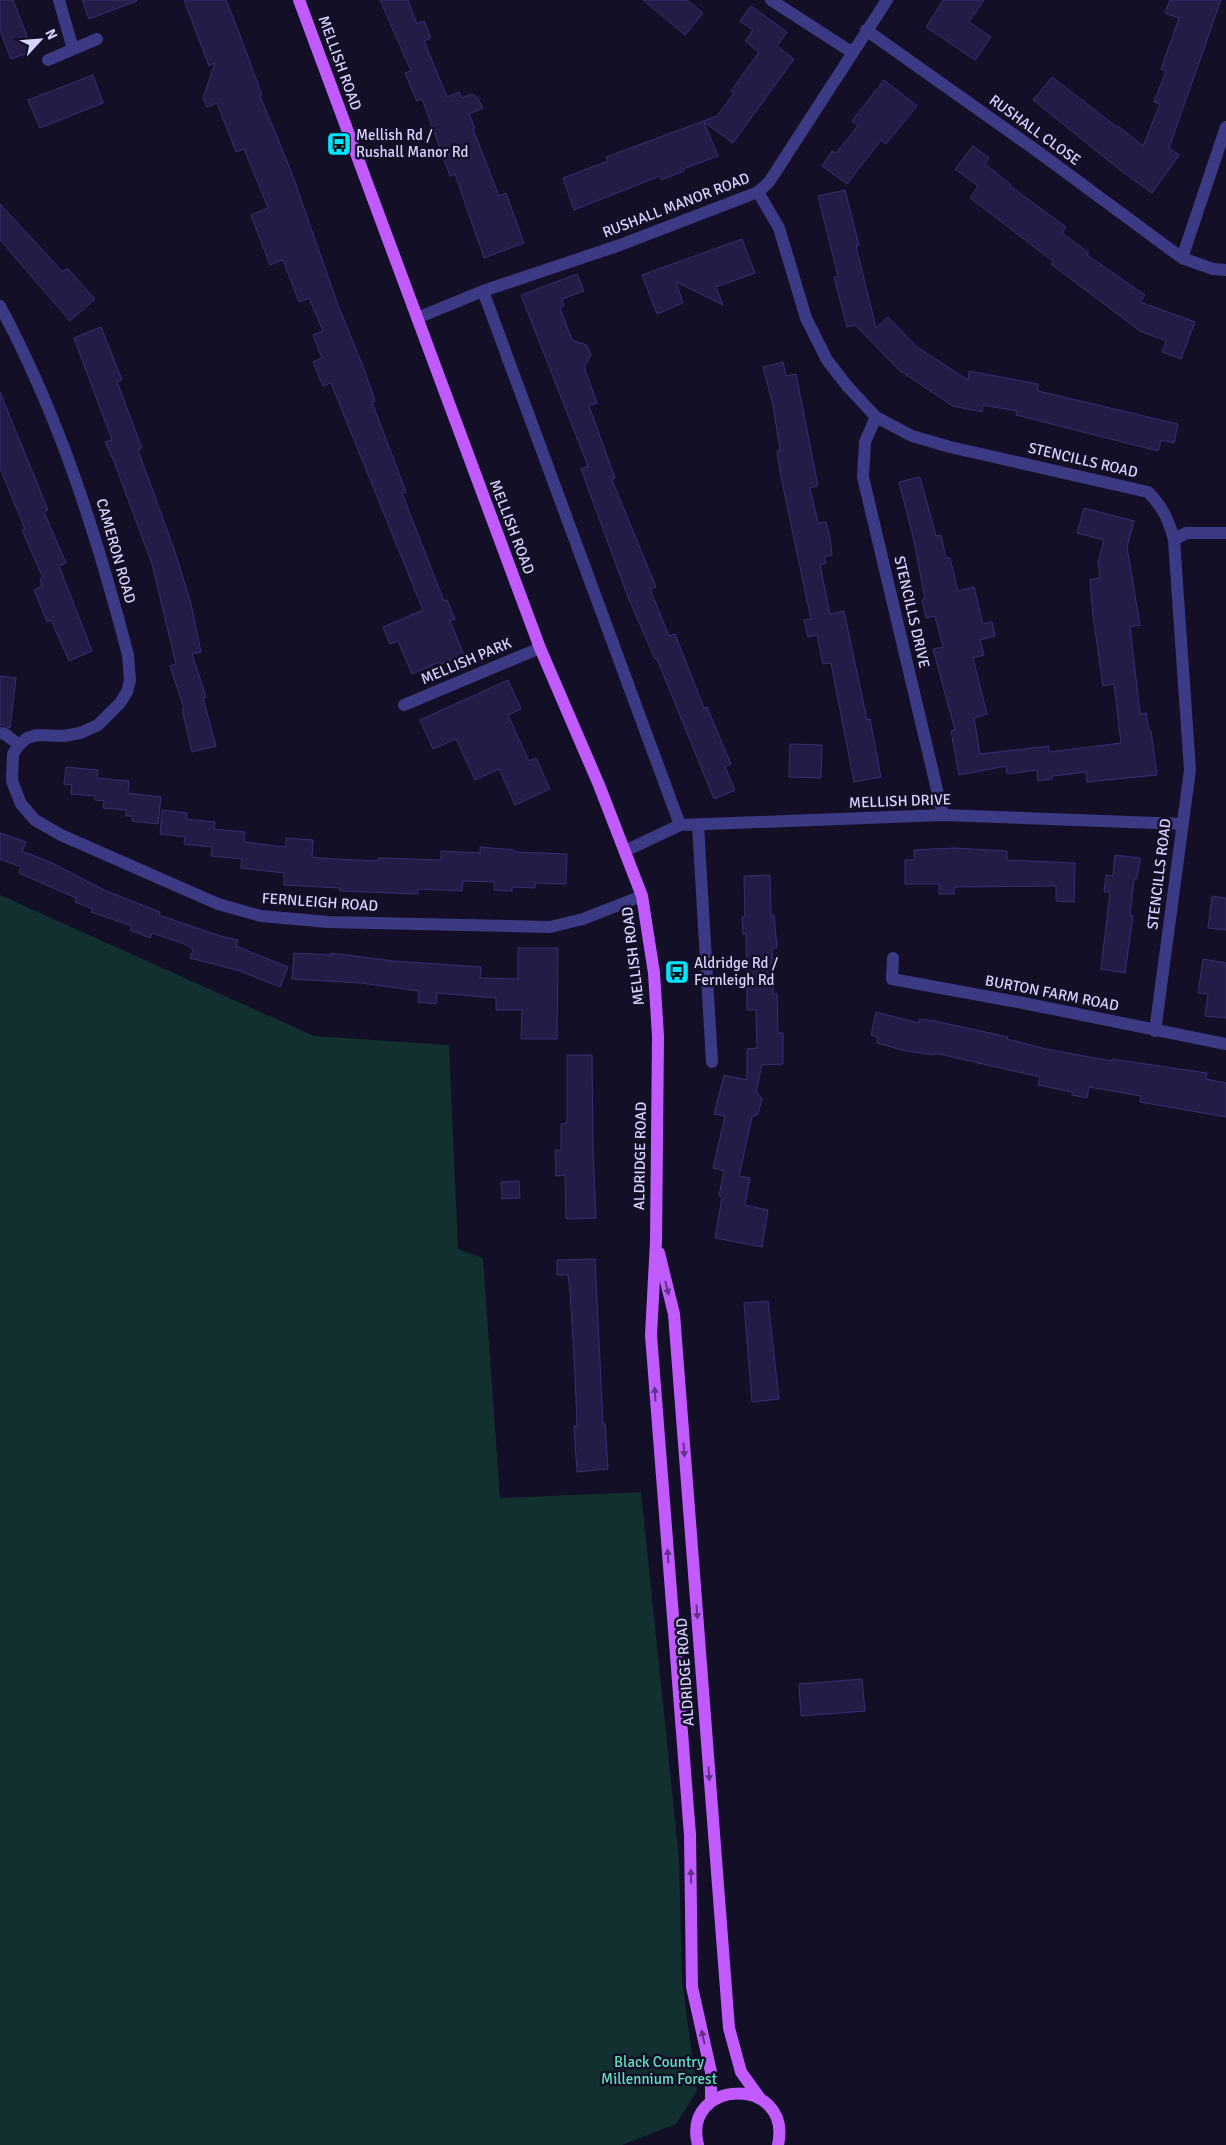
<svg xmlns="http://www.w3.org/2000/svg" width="1226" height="2145" viewBox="0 0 1226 2145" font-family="Signika,sans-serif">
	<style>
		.green { fill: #12302f }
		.building { fill: #241b47; stroke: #3b2d73 }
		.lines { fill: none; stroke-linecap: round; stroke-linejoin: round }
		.minor { stroke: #3d3a85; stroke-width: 12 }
		.primary { stroke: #c25bff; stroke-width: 12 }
		.oneway { fill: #623188 }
		.labels { text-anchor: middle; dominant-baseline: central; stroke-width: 5; stroke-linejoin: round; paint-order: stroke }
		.street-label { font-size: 15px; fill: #d9d4ff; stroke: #130f26 }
		.poi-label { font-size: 15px; fill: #d9d4ff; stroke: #130f26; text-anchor: start }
		.park-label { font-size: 15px; fill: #5fe0c0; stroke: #130f26 }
	</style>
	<rect width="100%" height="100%" fill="#130f26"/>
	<!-- green -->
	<path class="green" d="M 0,895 L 314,1036 L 449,1045 L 458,1249 L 483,1258 L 500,1498 L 641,1492 L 679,1858 L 682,1980 L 697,2091 L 676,2124 L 622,2145 L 0,2145 Z"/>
	<!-- building -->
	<path class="building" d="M 0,0 L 13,0 L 33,51 L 11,59 L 0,30 Z
		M 82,0 L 136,0 L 137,1 L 89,19 Z
		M 184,0 L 226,0 L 238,30 L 262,95 L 260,96 L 291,171 L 338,305 L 364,369 L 375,401 L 372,402 L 406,492 L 402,493 L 412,519 L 444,601 L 447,600 L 455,619 L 450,621 L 464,655 L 441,664 L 440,662 L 412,674 L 398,641 L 390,644 L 383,627 L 423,610 L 331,383 L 323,386 L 313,362 L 322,358 L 313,335 L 323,331 L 309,298 L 299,302 L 283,260 L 270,265 L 251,215 L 268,208 L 244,149 L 236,152 L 217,103 L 207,107 L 203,98 L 215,63 L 209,66 Z
		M 380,0 L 408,0 L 417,24 L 424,21 L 431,38 L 424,41 L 447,97 L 459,92 L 462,98 L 472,94 L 477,97 L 483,108 L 469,114 L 475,128 L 473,129 L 499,196 L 506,193 L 524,243 L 484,258 L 455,174 L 450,176 L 422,99 L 417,101 L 405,73 L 411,71 Z
		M 643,0 L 687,0 L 703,13 L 685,35 Z
		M 943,0 L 984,0 L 969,22 L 991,37 L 975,60 L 926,27 Z
		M 1170,0 L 1221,0 L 1169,148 L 1179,155 L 1152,193 L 1119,169 L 1033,100 L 1052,77 L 1117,127 L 1118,126 L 1143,146 L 1160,104 L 1154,102 L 1166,71 L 1161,69 L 1179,18 L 1165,13 Z
		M 751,6 L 787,32 L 777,46 L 794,59 L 733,143 L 704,122 L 718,156 L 683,169 L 684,171 L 661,180 L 660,176 L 574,210 L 563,178 L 608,161 L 606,157 L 717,116 L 734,93 L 731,91 L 759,52 L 745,41 L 753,30 L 740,21 Z
		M 93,75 L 103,103 L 40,128 L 28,100 Z
		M 884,80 L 917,106 L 886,144 L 881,140 L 847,184 L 822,166 L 832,151 L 836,153 L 858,126 L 852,121 Z
		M 973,146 L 989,158 L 985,164 L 1011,185 L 1010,186 L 1066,227 L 1062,233 L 1089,253 L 1087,255 L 1145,295 L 1140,302 L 1195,322 L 1181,359 L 1162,352 L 1166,341 L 1140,331 L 1051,264 L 1054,262 L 970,198 L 978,186 L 955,169 Z
		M 845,190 L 859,245 L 856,246 L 876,328 L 888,317 L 917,347 L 968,380 L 969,371 L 1038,384 L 1038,391 L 1178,424 L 1174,443 L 1161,440 L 1158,451 L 1016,415 L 1017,411 L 983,405 L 982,412 L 953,406 L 899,370 L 855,325 L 847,327 L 834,277 L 838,276 L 818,196 Z
		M 0,204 L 63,272 L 67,268 L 95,299 L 70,321 L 0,240 Z
		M 742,239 L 755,273 L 716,287 L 723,305 L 676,282 L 683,303 L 657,314 L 642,275 Z
		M 577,274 L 584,291 L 562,299 L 564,306 L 560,308 L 572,340 L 587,345 L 591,355 L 584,367 L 597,403 L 589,406 L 615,478 L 612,480 L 656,587 L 650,589 L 669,636 L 675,634 L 704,708 L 707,707 L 731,764 L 725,767 L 735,790 L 714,799 L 657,659 L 655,659 L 628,597 L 581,469 L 588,466 L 521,295 Z
		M 101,327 L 122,380 L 117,382 L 142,448 L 138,450 L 175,552 L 191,604 L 201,652 L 192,654 L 206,697 L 203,698 L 216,746 L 192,752 L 182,709 L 184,708 L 170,666 L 176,664 L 152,564 L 113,459 L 105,442 L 112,440 L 74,338 Z
		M 783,362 L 786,376 L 796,374 L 818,486 L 810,488 L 818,523 L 826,522 L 830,537 L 832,555 L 824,557 L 826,563 L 820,565 L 830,614 L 844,611 L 867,720 L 870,719 L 881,777 L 854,782 L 831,663 L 823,664 L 817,635 L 808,637 L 804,620 L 811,619 L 781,477 L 777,451 L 780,450 L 773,405 L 763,367 Z
		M 0,392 L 48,510 L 44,512 L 66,563 L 59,566 L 92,651 L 69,661 L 51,620 L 47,622 L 34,590 L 42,586 L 40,579 L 43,578 L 22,530 L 25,529 L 0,468 Z
		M 920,477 L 936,536 L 941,535 L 946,558 L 950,558 L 958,591 L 974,587 L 983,624 L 992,622 L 995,636 L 980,640 L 984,655 L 973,658 L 987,714 L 974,718 L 980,754 L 1049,746 L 1049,752 L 1121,743 L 1114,684 L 1103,686 L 1093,615 L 1090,580 L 1100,578 L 1098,562 L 1104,540 L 1077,533 L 1084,508 L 1134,521 L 1127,547 L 1140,625 L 1130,627 L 1140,714 L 1146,713 L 1149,731 L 1151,731 L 1157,775 L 1087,782 L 1086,772 L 1052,776 L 1052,779 L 1038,781 L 1037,770 L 1007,774 L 1006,766 L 959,775 L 951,731 L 955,730 L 933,649 L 943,647 L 935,616 L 926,618 L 922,600 L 925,599 L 914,541 L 899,482 Z
		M 0,676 L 16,678 L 10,728 L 0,725 Z
		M 508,680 L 521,709 L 508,715 L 529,761 L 536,758 L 550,789 L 515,805 L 499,769 L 475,780 L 456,739 L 433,749 L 420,720 Z
		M 790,744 L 822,745 L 821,778 L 789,777 Z
		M 66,767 L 98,770 L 97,778 L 129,781 L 128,793 L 161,797 L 158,824 L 132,821 L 132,816 L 126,816 L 126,810 L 103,808 L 104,801 L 95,800 L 95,796 L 71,794 L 72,785 L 64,784 Z
		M 162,810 L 187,813 L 186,819 L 215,822 L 214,829 L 245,832 L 244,842 L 286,847 L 286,838 L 313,840 L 312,857 L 319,858 L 378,861 L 378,858 L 441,860 L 441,851 L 480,853 L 480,847 L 514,850 L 514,852 L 567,854 L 566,884 L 535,883 L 535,888 L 512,887 L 512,891 L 494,890 L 494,882 L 463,881 L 462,891 L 418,889 L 418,894 L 340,891 L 340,888 L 284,885 L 284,873 L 241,868 L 242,859 L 211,856 L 212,847 L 184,844 L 185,837 L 160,834 Z
		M 0,833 L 26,842 L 22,851 L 52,863 L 104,890 L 160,912 L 159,915 L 220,936 L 238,940 L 236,946 L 288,967 L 280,987 L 240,971 L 190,958 L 193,950 L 187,945 L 152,933 L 150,938 L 130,930 L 132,926 L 91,912 L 93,909 L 75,902 L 76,898 L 19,873 L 21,867 L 0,859 Z
		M 954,848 L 1007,851 L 1007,860 L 1075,863 L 1074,902 L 1056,901 L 1056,886 L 954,887 L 954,894 L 939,894 L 939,884 L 905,884 L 905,860 L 914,860 L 914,850 Z
		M 1115,855 L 1140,858 L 1137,879 L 1134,879 L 1130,915 L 1133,916 L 1125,973 L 1101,969 L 1110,892 L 1104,892 L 1106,875 L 1113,876 Z
		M 770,875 L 771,915 L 774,915 L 777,948 L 772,948 L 773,994 L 777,994 L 778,1033 L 783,1033 L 783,1064 L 762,1065 L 756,1092 L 762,1099 L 758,1114 L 752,1117 L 739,1176 L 750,1178 L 745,1205 L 768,1210 L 762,1247 L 715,1238 L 722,1197 L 719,1196 L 724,1171 L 713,1168 L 725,1116 L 714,1114 L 724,1075 L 747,1080 L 747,1049 L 757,1048 L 756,1010 L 747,1010 L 746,933 L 743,934 L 742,917 L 745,917 L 744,876 Z
		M 1212,896 L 1226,898 L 1226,930 L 1208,928 Z
		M 518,948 L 558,948 L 557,1039 L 521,1039 L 522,1010 L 496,1010 L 496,998 L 437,993 L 436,1004 L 418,1002 L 419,991 L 361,983 L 292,979 L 294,953 L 331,955 L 331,953 L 393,961 L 481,967 L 480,978 L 518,979 Z
		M 1203,959 L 1226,963 L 1226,1018 L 1205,1016 L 1208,994 L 1198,993 Z
		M 876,1012 L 919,1023 L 919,1019 L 935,1021 L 1008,1037 L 1007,1039 L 1046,1049 L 1112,1061 L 1112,1059 L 1207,1073 L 1206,1079 L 1226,1083 L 1226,1117 L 1140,1102 L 1141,1096 L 1089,1087 L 1087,1098 L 1072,1095 L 1072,1092 L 1038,1085 L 1040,1077 L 935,1053 L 935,1055 L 906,1051 L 877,1043 L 878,1037 L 871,1035 Z
		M 567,1055 L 592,1055 L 593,1149 L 596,1218 L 566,1219 L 565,1175 L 556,1176 L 555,1150 L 561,1150 L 561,1124 L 567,1123 Z
		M 519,1181 L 520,1198 L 502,1199 L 501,1182 Z
		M 595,1259 L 603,1424 L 605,1424 L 608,1469 L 577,1472 L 574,1426 L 577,1426 L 575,1373 L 570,1291 L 568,1275 L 557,1275 L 557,1260 Z
		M 768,1301 L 779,1399 L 752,1402 L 744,1303 Z
		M 862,1679 L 865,1711 L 801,1716 L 799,1684 Z"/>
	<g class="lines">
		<!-- minor -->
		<path class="minor" d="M 59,0 L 73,49
			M 771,0 L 853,53
			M 866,30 L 1037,151 L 1182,258 L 1213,269 L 1226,270
			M 48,60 L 97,39
			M 758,192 L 779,228 L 806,318 L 827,360 L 848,387 L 876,417 L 912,436 L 950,447 L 1148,492 C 1162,506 1169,520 1174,540 L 1190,770 L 1155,1031
			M 1182,258 L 1226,127
			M 483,291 L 680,825
			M 0,306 C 60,418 96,533 128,655 L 130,680 L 127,692 L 120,703 L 98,725 L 80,733 L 63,736 L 37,735 L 27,738 L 19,745 L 13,754 L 12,781 L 21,804 L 35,820 L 61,835 L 218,904 L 261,916 L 328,922 L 550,927 L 583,919 L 642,896
			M 417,318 L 483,291 L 620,245 L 758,192 L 769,182 L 887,0
			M 876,417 L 865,442 L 863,477 L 943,815
			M 1174,540 L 1186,533 L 1226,533
			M 404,705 L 540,648
			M 0,733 L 5,734 L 19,745
			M 698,825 L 712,1062
			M 625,851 L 680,825 L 943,815 L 1182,824
			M 893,958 L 892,979 L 1023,1003 L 1226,1044"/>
		<!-- primary -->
		<path class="primary" d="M 299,0 L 540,648 L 599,785 L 642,896 L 654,973 L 658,1036 L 656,1241 L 651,1335 L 690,1835 L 692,1987 L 711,2072 L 711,2102
			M 659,1253 L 674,1314 L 729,2028 L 741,2072 L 759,2097
			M 698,2145 C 681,2078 793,2075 778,2145"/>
	</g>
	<!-- one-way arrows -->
	<defs><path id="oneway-solid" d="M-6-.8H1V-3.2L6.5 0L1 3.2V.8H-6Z" transform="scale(1.25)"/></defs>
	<g class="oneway">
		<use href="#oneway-solid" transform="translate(667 1288) rotate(76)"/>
		<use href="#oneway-solid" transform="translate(655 1394) rotate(-94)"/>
		<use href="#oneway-solid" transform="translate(684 1450) rotate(86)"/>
		<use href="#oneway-solid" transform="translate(668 1556) rotate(-94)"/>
		<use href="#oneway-solid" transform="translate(697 1612) rotate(86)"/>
		<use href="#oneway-solid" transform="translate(709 1774) rotate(86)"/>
		<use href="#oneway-solid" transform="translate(691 1876) rotate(-91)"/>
		<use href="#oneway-solid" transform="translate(703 2037) rotate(-103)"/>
	</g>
	<!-- icons -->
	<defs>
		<symbol id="bus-square" viewBox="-11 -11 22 22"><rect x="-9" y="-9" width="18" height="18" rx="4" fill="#00e5ff" stroke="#130f26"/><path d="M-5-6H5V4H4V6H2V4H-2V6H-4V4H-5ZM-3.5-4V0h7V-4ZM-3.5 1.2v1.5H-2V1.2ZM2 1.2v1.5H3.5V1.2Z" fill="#111"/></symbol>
	</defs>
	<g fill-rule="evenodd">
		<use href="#bus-square" x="325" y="130" width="28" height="28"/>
		<use href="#bus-square" x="663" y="958" width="28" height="28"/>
	</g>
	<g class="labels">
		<!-- street labels -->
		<g class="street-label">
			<text transform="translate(340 63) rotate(70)">MELLISH ROAD</text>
			<text transform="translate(1035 130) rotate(36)">RUSHALL CLOSE</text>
			<text transform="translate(676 205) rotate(-21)">RUSHALL MANOR ROAD</text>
			<text transform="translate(1083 460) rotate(13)">STENCILLS ROAD</text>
			<text transform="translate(512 527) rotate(69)">MELLISH ROAD</text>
			<text transform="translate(116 551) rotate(74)">CAMERON ROAD</text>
			<text transform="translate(912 612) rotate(77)">STENCILLS DRIVE</text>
			<text transform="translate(466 661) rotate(-23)">MELLISH PARK</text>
			<text transform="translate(900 801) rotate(-2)">MELLISH DRIVE</text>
			<text transform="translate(1159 874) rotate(-83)">STENCILLS ROAD</text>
			<text transform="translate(320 902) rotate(4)">FERNLEIGH ROAD</text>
			<text transform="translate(633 956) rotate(-97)">MELLISH ROAD</text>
			<text transform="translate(1052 993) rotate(11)">BURTON FARM ROAD</text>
			<text transform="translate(640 1156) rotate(-89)">ALDRIDGE ROAD</text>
			<text transform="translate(685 1672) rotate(-94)">ALDRIDGE ROAD</text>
		</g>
		<!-- poi labels -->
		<g class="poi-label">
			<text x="356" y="135">Mellish Rd /<tspan x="356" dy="17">Rushall Manor Rd</tspan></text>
			<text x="694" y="963">Aldridge Rd /<tspan x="694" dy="17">Fernleigh Rd</tspan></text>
		</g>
		<!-- park labels -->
		<g class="park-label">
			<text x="659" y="2062">Black Country<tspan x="659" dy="17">Millennium Forest</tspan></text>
		</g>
	</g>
	<!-- north arrow -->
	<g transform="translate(40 40) rotate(64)" stroke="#130f26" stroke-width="4" paint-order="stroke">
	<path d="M0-4L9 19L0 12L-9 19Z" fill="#d9d4ff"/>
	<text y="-8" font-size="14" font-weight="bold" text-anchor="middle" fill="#d9d4ff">N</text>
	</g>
</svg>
